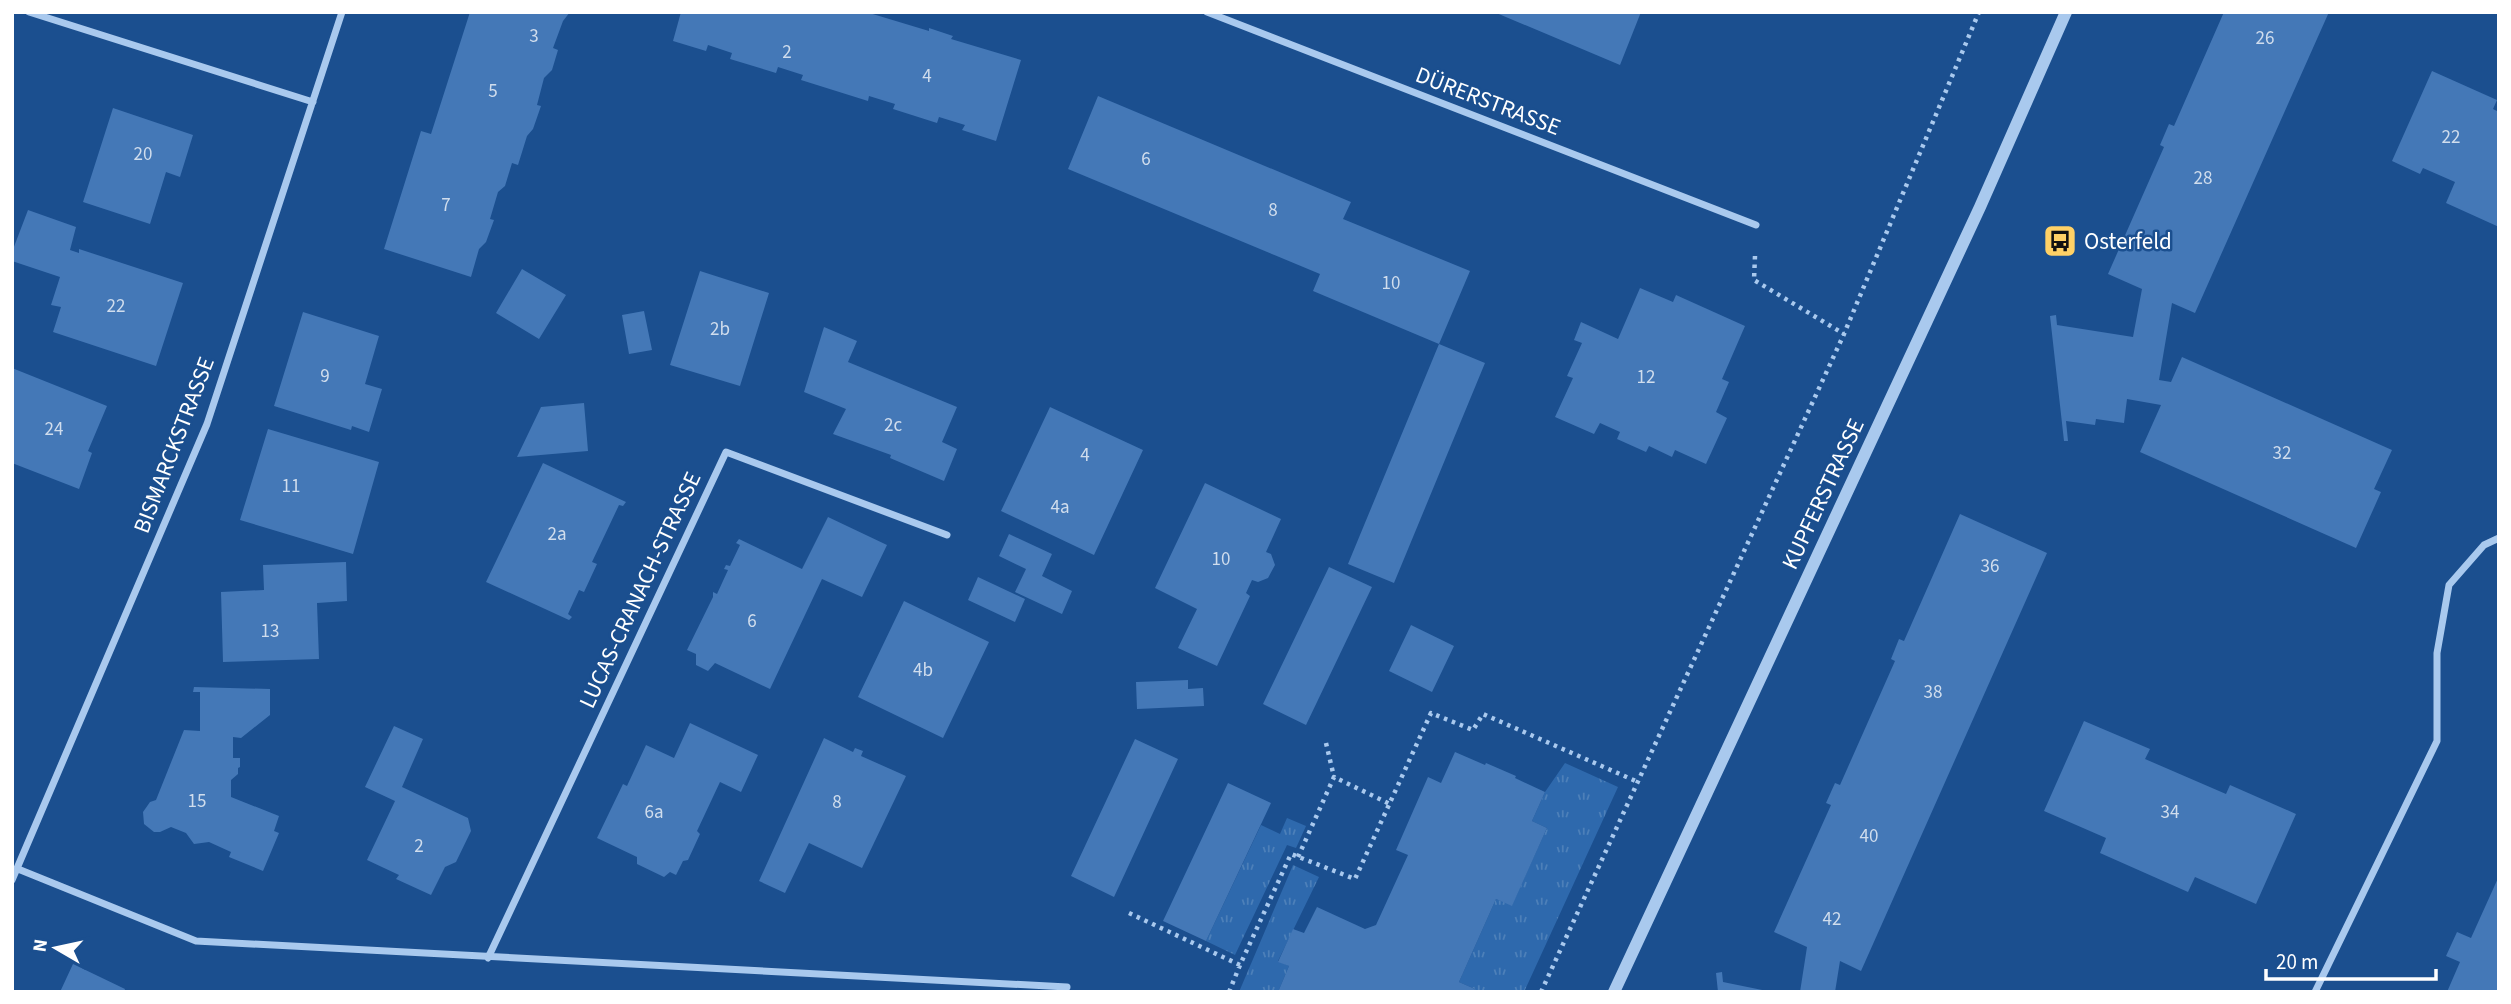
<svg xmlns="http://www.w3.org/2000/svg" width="2511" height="1004" viewBox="0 0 2511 1004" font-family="'Source Sans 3',sans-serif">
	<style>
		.grass { fill: url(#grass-tufts) }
		.building { fill: #4478b7 }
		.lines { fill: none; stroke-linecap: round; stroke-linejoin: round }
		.path { stroke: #a9c9ee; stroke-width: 4.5; stroke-dasharray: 3.5 5; stroke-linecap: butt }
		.minor { stroke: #a9c9ee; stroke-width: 7 }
		.tertiary { stroke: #a9c9ee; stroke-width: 12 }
		.labels { text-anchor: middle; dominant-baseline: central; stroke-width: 5; stroke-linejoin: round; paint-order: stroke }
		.number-label { font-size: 19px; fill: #d0dded }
		.street-label { font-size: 23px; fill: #fff; stroke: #1b4f8f }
		.poi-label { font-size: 23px; fill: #fff; stroke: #1b4f8f; text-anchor: start }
	</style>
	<defs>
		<pattern id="grass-tufts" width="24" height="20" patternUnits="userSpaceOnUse" patternTransform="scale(1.75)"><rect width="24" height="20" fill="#2e69ad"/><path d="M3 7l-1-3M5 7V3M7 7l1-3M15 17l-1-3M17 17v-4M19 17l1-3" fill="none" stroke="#4d80b9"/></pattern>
	</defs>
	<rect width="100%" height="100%" fill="#1b4f8f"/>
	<!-- grass -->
	<path class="grass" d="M 1565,763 L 1618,787 L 1524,992 L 1474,992 L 1475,989 L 1459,982 L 1496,899 L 1512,905 L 1547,828 L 1532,821 L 1545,792 Z
		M 1287,818 L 1306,826 L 1296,848 L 1287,845 L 1235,955 L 1206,941 L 1261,825 L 1280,834 Z
		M 1293,865 L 1319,877 L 1278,961 L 1289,966 L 1278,992 L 1239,992 Z"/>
	<!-- building -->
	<path class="building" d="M 470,12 L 570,12 L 563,21 L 553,48 L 558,50 L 552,70 L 544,78 L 537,105 L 541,106 L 533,129 L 527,136 L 518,165 L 512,163 L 505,186 L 498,192 L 490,219 L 494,220 L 486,242 L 479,249 L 471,277 L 384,249 L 421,131 L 431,134 Z
		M 681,12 L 866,12 L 929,31 L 929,28 L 953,36 L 951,39 L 1021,60 L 996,141 L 962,130 L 965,125 L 939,117 L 937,123 L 893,109 L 895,104 L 869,96 L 868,101 L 801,80 L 803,75 L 778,67 L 776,73 L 730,59 L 732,53 L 708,45 L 706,51 L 673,41 Z
		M 1494,12 L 1641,12 L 1620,65 Z
		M 2224,12 L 2329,12 L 2195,313 L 2172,303 L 2159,380 L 2171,382 L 2182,357 L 2392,450 L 2374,489 L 2381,492 L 2356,548 L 2140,452 L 2161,405 L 2127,399 L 2124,423 L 2096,419 L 2095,425 L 2066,421 L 2068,441 L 2064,441 L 2050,316 L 2056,315 L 2057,325 L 2133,337 L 2142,289 L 2108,274 L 2164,147 L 2160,145 L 2169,124 L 2174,126 Z
		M 2432,71 L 2497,100 L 2493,109 L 2499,112 L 2499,227 L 2446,203 L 2455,182 L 2423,168 L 2420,174 L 2392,161 Z
		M 1098,96 L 1351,202 L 1343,219 L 1470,271 L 1439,344 L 1313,291 L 1320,274 L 1068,169 Z
		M 113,108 L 193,135 L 180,177 L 166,172 L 150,224 L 83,202 Z
		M 28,210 L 76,227 L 70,250 L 79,253 L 79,249 L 183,283 L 156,366 L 53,332 L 61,307 L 51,305 L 60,277 L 12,261 L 12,252 Z
		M 522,269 L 566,295 L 539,339 L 496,313 Z
		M 700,271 L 769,293 L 740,386 L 670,365 Z
		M 1640,288 L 1673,302 L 1676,295 L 1745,326 L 1722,379 L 1729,382 L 1716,412 L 1727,418 L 1706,464 L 1675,450 L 1672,457 L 1649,446 L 1646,452 L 1617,439 L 1620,432 L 1600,423 L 1594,434 L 1555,417 L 1573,378 L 1567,376 L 1582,343 L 1574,340 L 1581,322 L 1618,339 Z
		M 644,311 L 652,350 L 629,354 L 622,315 Z
		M 303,312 L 379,336 L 365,384 L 382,389 L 369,432 L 352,426 L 351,430 L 274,406 Z
		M 824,327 L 857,341 L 848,362 L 957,407 L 942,442 L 957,449 L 944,481 L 890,458 L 891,455 L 833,434 L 846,409 L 804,392 Z
		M 1439,344 L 1485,363 L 1394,583 L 1348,564 Z
		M 12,368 L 107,406 L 88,451 L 92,453 L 79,489 L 12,463 Z
		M 584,403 L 588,451 L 517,457 L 541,407 Z
		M 1050,407 L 1143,450 L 1094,555 L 1001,511 Z
		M 268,429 L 379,462 L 353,554 L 240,520 Z
		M 543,463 L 626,502 L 623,506 L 619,505 L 592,562 L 597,564 L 584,592 L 579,590 L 568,614 L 572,617 L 569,620 L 486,582 Z
		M 1205,483 L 1281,519 L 1266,552 L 1271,554 L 1275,565 L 1268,578 L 1258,582 L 1252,580 L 1246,593 L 1250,596 L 1217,666 L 1178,648 L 1197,609 L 1155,588 Z
		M 1960,514 L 2047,553 L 1861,971 L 1840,961 L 1835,992 L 1800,992 L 1807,947 L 1774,932 L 1831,805 L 1826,803 L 1835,783 L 1840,785 L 1895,661 L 1891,659 L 1899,639 L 1904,641 Z
		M 828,517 L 887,545 L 862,597 L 822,579 L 770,689 L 715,663 L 708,671 L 696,665 L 696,654 L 687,650 L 713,597 L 713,592 L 717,594 L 728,570 L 724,569 L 726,565 L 730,566 L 740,545 L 736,543 L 739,539 L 802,569 Z
		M 1009,534 L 1052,554 L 1042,576 L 1072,591 L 1062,614 L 1015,592 L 1026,569 L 999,556 Z
		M 346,562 L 347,601 L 317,603 L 319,659 L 223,662 L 221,592 L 264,590 L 263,565 Z
		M 1329,567 L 1372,587 L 1306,725 L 1263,704 Z
		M 978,577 L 1025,599 L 1015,622 L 968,600 Z
		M 904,601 L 989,642 L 943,738 L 858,697 Z
		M 1411,625 L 1454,646 L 1432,692 L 1389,671 Z
		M 1188,680 L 1188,689 L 1203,688 L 1204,706 L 1137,709 L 1136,682 Z
		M 194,687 L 270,689 L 270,715 L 241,738 L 233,737 L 233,758 L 240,758 L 240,767 L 238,768 L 238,774 L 231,780 L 231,797 L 279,816 L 274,831 L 279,833 L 263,871 L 229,857 L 231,852 L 209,842 L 194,844 L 186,833 L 171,827 L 160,832 L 154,832 L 144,824 L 143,812 L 150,802 L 156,800 L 184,730 L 200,731 L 200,692 L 193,692 Z
		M 2084,721 L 2150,749 L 2145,759 L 2226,794 L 2230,785 L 2296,814 L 2256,904 L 2195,877 L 2188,892 L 2100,853 L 2106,838 L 2044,811 Z
		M 690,723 L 758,755 L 741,792 L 720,782 L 697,831 L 700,834 L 688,860 L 683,861 L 676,875 L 670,872 L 664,877 L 637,864 L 637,857 L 597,838 L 623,784 L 627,786 L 646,745 L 674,758 Z
		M 394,726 L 423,739 L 402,787 L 468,818 L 471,831 L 456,862 L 445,867 L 431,895 L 396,879 L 399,875 L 367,860 L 395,801 L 365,787 Z
		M 824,738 L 853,752 L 855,748 L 863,751 L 861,756 L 906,776 L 862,868 L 809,843 L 785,893 L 759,881 Z
		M 1135,739 L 1178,759 L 1114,897 L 1071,876 Z
		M 1455,752 L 1485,765 L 1486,763 L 1516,776 L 1515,778 L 1545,792 L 1532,821 L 1547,828 L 1512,906 L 1496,899 L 1459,982 L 1475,989 L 1474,992 L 1278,992 L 1289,966 L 1278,962 L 1293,929 L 1304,933 L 1317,907 L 1365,929 L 1376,925 L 1408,855 L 1396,850 L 1428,777 L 1441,783 Z
		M 1228,783 L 1271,803 L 1206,941 L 1163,921 Z
		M 2499,876 L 2499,992 L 2447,992 L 2460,962 L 2446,956 L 2457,932 L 2471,938 Z
		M 73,964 L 125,989 L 124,992 L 60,992 Z
		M 1722,972 L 1723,982 L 1772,992 L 1718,992 L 1716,973 Z"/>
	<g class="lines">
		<!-- path -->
		<path class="path" d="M 1755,256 L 1754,280 L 1844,334
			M 1326,743 L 1334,777
			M 1298,857 L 1334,777 L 1390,804
			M 1129,913 L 1240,965 L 1291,854 L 1355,879 L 1431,713 L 1473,730 L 1483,714 L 1638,782
			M 1229,992 L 1240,965
			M 1541,992 L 1844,334 L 1979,12"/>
		<!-- minor -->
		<path class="minor" d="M 29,12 L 313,102
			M 1207,12 L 1756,225
			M 18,869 L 196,941 L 1067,987
			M 12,880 L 207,424 L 342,12
			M 488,958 L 726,452 L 947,535
			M 2315,992 L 2437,741 L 2437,653 L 2449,585 L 2484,545 L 2499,538"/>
		<!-- tertiary -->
		<path class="tertiary" d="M 1614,992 L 1980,207 L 2066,12"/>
	</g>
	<!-- icons -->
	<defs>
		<symbol id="bus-square" viewBox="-11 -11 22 22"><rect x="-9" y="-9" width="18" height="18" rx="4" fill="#ffd166" stroke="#1b4f8f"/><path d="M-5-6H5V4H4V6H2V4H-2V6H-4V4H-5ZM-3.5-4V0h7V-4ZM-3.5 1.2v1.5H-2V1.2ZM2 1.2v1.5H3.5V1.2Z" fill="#111"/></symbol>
	</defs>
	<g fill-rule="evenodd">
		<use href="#bus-square" x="2041" y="222" width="38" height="38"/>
	</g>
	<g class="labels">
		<!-- number labels -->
		<g class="number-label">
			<text x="534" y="36">3</text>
			<text x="2265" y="38">26</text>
			<text x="787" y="52">2</text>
			<text x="927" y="76">4</text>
			<text x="493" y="91">5</text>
			<text x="2451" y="137">22</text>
			<text x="143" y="154">20</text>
			<text x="1146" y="159">6</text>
			<text x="2203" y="178">28</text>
			<text x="446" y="205">7</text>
			<text x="1273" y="210">8</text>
			<text x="1391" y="283">10</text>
			<text x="116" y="306">22</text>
			<text x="720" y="329">2b</text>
			<text x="325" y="376">9</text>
			<text x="1646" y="377">12</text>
			<text x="893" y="425">2c</text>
			<text x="54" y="429">24</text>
			<text x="2282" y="453">32</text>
			<text x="1085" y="455">4</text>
			<text x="291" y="486">11</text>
			<text x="1060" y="507">4a</text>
			<text x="557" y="534">2a</text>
			<text x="1221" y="559">10</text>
			<text x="1990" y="566">36</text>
			<text x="752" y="621">6</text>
			<text x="270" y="631">13</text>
			<text x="923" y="670">4b</text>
			<text x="1933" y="692">38</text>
			<text x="197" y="801">15</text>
			<text x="837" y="802">8</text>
			<text x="654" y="812">6a</text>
			<text x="2170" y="812">34</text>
			<text x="1869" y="836">40</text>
			<text x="419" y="846">2</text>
			<text x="1832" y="919">42</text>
		</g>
		<!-- street labels -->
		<g class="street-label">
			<text transform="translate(1488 101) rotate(21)">DÜRERSTRASSE</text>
			<text transform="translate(174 445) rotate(-69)">BISMARCKSTRASSE</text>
			<text transform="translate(1823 494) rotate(-65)">KUPFERSTRASSE</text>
			<text transform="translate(640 590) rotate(-65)">LUCAS-CRANACH-STRASSE</text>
		</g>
		<!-- poi labels -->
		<g class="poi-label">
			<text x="2084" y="241">Osterfeld</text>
		</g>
	</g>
	<!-- border -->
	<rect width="2511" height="1004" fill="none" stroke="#ffffff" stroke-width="28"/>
	<!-- north arrow -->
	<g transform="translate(56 948) rotate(279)" stroke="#1b4f8f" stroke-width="5" paint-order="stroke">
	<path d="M0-5L12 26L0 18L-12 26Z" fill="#ffffff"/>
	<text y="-10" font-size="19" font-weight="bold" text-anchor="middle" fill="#ffffff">N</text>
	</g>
	<!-- scale -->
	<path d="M2266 969v10h170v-10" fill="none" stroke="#ffffff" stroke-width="3.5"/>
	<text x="2276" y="969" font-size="21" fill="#ffffff" stroke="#1b4f8f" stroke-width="5" paint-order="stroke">20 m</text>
</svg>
